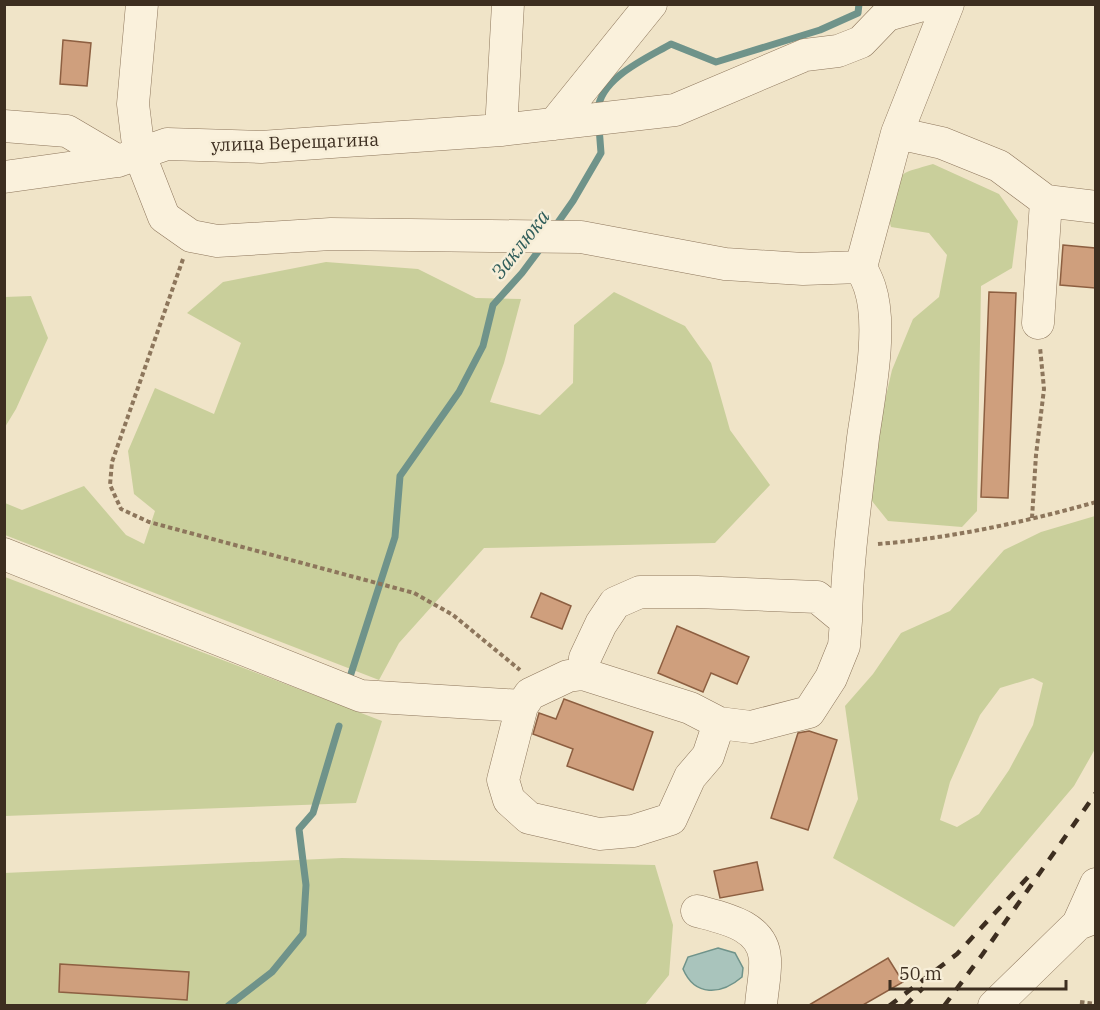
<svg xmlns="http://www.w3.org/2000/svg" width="1100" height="1010" viewBox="0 0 1100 1010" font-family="'IBM Plex Serif',serif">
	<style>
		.green { fill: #c9cf9b; fill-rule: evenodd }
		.water { fill: #a9c4bc; stroke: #6f938a; stroke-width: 1.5 }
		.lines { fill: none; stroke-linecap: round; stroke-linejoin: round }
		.stream { stroke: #6f938a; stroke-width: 7 }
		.building { fill: #cf9f7d; stroke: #8d5f41; stroke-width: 1.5 }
		.minor-casing { stroke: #8d765c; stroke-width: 33 }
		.path { stroke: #8d765c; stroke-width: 4; stroke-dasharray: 4.5 3; stroke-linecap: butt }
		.minor { stroke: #faf1dc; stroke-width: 32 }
		.rail { stroke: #3d2e20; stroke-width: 4.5; stroke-dasharray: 10 10; stroke-linecap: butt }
		.labels { text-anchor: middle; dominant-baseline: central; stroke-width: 5; stroke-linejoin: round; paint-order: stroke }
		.street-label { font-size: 18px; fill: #3d2e20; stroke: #f7eed8 }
		.water-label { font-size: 20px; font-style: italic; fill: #2f5d5a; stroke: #f7eed8 }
	</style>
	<rect width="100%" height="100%" fill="#f0e4c8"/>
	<!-- green -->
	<path class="green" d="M 933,164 L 999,194 L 1018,221 L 1012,268 L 981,286 L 977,511 L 962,527 L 888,521 L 864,491 L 892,370 L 913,319 L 939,297 L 947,255 L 929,233 L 891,227 C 886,210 888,183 905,173 C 913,169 924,167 933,164 Z
		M 326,262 L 418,269 L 476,298 L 521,299 L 504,363 L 490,402 L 540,415 L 573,383 L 574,325 L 614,292 L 685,326 L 711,363 L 730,430 L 770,485 L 715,543 L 484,548 L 399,643 L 379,680 L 5,535 L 5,503 L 22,510 L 84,486 L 126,535 L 144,544 L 155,511 L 134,494 L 128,451 L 155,388 L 214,414 L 241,343 L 187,313 L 223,282 Z
		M 31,296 L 48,338 L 16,409 L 5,427 L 5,297 Z
		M 1095,516 L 1095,749 L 1074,786 L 954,927 L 833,858 L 858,799 L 845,706 L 873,674 L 901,633 L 950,611 L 1004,550 L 1041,532 ZM 1033,678 L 1043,683 L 1033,725 L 1009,770 L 979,814 L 957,827 L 940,820 L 950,782 L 980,715 L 1000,688 Z
		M 5,577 L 382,721 L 356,803 L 5,816 Z
		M 342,858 L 655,865 L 673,925 L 669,975 L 644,1006 L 5,1005 L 4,873 Z"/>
	<!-- water -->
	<path class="water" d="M 718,948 L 735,953 L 743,968 L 742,977 C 721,995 695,997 683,969 L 688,957 Z"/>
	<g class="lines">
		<!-- stream -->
		<path class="stream" d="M 598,110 C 600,78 647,58 671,44 L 716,62 L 820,30 L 858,13 L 859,4
			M 554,228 L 573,201 L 601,153 L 599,127
			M 348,683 L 395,537 L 400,476 L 459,392 L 483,346 L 493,305 L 522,273 L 543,245
			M 228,1006 L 272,972 L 303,934 L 306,885 L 299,829 L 313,813 L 339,726"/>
	</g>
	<!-- building -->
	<path class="building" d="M 63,40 L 91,43 L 87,86 L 60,84 Z
		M 1063,245 L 1095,248 L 1095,288 L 1060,285 Z
		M 989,292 L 1016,293 L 1008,498 L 981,497 Z
		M 541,593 L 571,606 L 562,629 L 531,617 Z
		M 677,626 L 749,657 L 737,684 L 711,673 L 703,692 L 658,673 Z
		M 564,699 L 653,732 L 633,790 L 567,766 L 573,749 L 533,734 L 539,713 L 556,719 Z
		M 809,731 L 837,740 L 808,830 L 771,818 L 798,733 Z
		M 757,862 L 763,890 L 720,898 L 714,871 Z
		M 888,958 L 903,982 L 863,1005 L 809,1005 Z
		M 60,964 L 189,972 L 187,1000 L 59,992 Z"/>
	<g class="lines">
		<defs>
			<path id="minor" d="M 142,4 L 133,104 L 139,153 L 164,217 L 191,236 L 217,241 L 331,234 L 581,237 L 725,264 L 803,269 L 861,267
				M 554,124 L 651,4
				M 4,126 L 67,131 L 118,161
				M 501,130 L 508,4
				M 897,133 L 942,143 L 999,166 L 1046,201
				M 4,177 L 118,161 L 167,144 L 261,147 L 501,130 L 675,110 L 805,55 L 838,51 L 861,42 L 887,15 L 926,4
				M 1038,323 L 1046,201 L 1096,207
				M 4,554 L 361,696 L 522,706
				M 846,621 C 847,560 856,499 863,438 C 869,396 883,328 870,288 C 868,281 864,274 861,267 L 897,133 L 948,4
				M 583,674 L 690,708 L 719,723 L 708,756 L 690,777 L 671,819 L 633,831 L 599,834 L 529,818 L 509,800 L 503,780 L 522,706 L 530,694 L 568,676 Z
				M 583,674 L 585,658 L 601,624 L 615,603 L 640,592 L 697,592 L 817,597 L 846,621 L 844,646 L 831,678 L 809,712 L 751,727 L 719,723
				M 697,911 C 723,918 763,925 765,959 C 766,974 762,990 761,1006
				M 1078,924 L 1096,884
				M 994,1006 L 1078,924 L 1096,917"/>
		</defs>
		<!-- minor casing -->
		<use href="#minor" class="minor-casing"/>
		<!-- path -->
		<path class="path" d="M 183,259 L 112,462 L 110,485 L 121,509 L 149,522 L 414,593 L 453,615 L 520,670
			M 1032,518 L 1036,455 L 1044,389 L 1040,347
			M 878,544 C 952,538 1025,522 1096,502
			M 1080,1002 L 1096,1004"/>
		<!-- minor -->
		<use href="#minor" class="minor"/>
		<!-- rail -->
		<path class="rail" d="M 889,1006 L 957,954 L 1029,876
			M 905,1006 L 923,988
			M 944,1006 L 982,955 L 1096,793"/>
	</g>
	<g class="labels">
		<!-- street labels -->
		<g class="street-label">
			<text transform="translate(295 142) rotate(-2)">улица Верещагина</text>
		</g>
		<!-- water labels -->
		<g class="water-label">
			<text transform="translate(520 244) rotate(-52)">Заклюка</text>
		</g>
	</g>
	<!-- border -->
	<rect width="1100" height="1010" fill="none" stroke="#3d2e20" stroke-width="12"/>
	<!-- scale -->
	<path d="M890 980v9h176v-9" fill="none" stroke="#3d2e20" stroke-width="3"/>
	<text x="899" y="980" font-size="18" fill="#3d2e20" stroke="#f7eed8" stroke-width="4.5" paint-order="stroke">50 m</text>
</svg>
